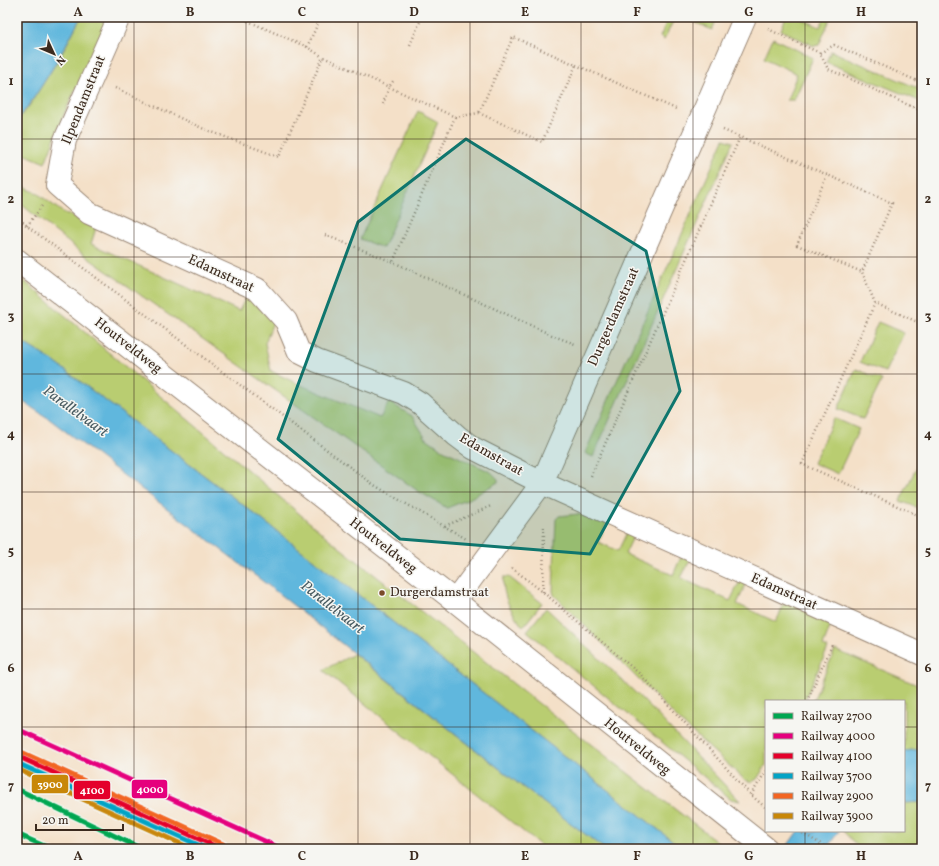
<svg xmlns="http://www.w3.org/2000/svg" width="939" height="866" viewBox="0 0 939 866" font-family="Vollkorn,serif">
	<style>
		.green { fill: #b9cd71; stroke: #7a7c48 }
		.water { fill: #60b7dd; stroke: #4e707e }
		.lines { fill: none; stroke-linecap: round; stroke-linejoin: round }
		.minor-casing { stroke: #988573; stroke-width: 24 }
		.path { stroke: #988573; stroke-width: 2.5; stroke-dasharray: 1 3; stroke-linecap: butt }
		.minor { stroke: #fff; stroke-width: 22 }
		.rail-1-casing { stroke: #f6f6f2; stroke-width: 8 }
		.rail-2-casing { stroke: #f6f6f2; stroke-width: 8 }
		.rail-3-casing { stroke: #f6f6f2; stroke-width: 8 }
		.rail-4-casing { stroke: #f6f6f2; stroke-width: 8 }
		.rail-5-casing { stroke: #f6f6f2; stroke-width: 8 }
		.rail-6-casing { stroke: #f6f6f2; stroke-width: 8 }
		.rail-1 { stroke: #00a651; stroke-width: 5 }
		.rail-2 { stroke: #e5007d; stroke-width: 5 }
		.rail-3 { stroke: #e4002b; stroke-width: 5 }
		.rail-4 { stroke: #03a3c5; stroke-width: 5 }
		.rail-5 { stroke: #f26522; stroke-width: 5 }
		.rail-6 { stroke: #c88708; stroke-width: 5 }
		.marked { fill: #0f766e; fill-opacity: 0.2; stroke: #0f766e; stroke-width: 3; stroke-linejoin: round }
		.grid { fill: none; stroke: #3b2a1e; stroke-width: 1; stroke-opacity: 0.55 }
		.bus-dot { fill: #7a4b2a; stroke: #f6f6f2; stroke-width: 1.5 }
		.labels { text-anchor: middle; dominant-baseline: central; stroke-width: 3; stroke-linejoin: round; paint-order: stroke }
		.bus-label { font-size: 13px; fill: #3b2a1e; stroke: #f6f6f2; text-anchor: start }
		.street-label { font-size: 14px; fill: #3b2a1e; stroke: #f6f6f2 }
		.water-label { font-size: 15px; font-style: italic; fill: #485b61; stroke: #f6f6f2 }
		.line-badge { stroke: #f6f6f2; stroke-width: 1.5 }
		.badge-label { font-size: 11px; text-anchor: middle; font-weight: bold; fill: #fff }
		.neatline { fill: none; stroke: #3b2a1e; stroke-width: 1.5 }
		.grid-label { font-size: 13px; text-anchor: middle; font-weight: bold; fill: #3b2a1e }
	</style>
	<rect width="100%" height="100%" fill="#f6f6f2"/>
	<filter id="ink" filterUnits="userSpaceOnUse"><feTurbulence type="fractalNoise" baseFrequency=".025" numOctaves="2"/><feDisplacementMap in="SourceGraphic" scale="8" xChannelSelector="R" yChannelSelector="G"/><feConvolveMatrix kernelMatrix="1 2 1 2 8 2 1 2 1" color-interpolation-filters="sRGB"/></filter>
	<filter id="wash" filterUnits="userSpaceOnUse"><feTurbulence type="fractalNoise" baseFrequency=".012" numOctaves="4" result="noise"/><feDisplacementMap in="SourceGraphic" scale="16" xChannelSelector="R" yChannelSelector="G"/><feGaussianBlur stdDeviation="0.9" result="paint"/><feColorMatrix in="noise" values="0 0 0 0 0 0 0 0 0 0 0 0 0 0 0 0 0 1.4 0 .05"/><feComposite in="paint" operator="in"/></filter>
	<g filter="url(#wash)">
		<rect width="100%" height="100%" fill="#f4e0c8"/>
		<!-- green -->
		<path class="green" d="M 81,17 L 110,17 L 65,112 L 45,163 L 17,151 L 17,121 L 29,106 L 60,57 Z
			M 669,17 L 675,17 L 664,40 L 660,37 Z
			M 684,17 L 717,17 L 712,30 Z
			M 786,17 L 797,17 L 820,27 L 825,17 L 831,17 L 819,45 L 814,46 L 781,30 Z
			M 773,38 L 813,58 L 794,100 L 787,100 L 797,74 L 764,58 Z
			M 831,51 L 922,90 L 922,102 L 826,62 Z
			M 418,111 L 438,122 L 383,248 L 360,239 Z
			M 724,139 L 733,142 L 593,457 L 585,453 Z
			M 17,184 L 37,193 L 61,211 L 96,228 L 91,244 L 239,311 L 247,295 L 273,322 L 265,343 L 271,371 L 296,383 L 380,418 L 389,402 L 412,416 L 426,438 L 443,450 L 491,472 L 498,479 L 498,482 L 469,499 L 447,508 L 418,491 L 88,258 L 17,201 Z
			M 17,275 L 334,543 L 616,764 L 727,849 L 683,849 L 247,508 L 53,361 L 17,339 Z
			M 878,322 L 904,333 L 885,372 L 860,362 Z
			M 856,369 L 882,380 L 863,419 L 838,409 Z
			M 834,418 L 859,429 L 838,474 L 813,463 Z
			M 922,456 L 922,509 L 900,501 Z
			M 578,514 L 607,523 L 598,542 L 618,551 L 627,532 L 634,535 L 625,554 L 673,575 L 681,557 L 690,560 L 681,578 L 730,601 L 740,581 L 746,584 L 737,604 L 776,622 L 786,600 L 832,622 L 823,646 L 828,648 L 804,701 L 766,701 L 766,765 L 757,779 L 752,782 L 745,780 L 681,722 L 554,595 L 553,591 L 556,519 L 559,516 Z
			M 504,577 L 509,577 L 542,603 L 523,627 C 512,613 501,595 504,577 Z
			M 546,608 L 644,701 L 740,801 L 731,799 L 527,631 Z
			M 835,650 L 922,687 L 922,749 L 904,751 L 904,701 L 813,701 Z
			M 354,654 L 524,788 L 605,849 L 545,849 L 323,670 Z
			M 922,802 L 922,849 L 860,849 L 843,831 L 904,831 L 904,803 Z"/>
		<!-- water -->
		<path class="water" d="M 17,17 L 81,17 C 62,53 42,89 17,121 Z
			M 17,339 L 53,361 L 247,508 L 683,849 L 605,849 L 524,788 L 269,586 L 48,418 L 17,398 Z
			M 922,749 L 922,802 L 904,803 L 904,751 Z
			M 798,831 L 839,831 L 826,849 L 785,849 Z"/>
	</g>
	<g filter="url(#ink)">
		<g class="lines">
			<defs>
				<path id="minor" d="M 119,17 L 65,140 L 57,185 L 89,213 L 257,289 L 286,321 L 299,352 L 317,361 L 404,393 L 420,403 L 457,436 L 473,448 L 542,483 L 922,654
					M 17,260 L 455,601 L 767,849
					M 455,601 L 542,483 L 745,17"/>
			</defs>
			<!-- minor casing -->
			<use href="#minor" class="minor-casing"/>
			<!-- path -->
			<path class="path" d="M 250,17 L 248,21 L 307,47
				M 321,17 L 307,47 L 323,57
				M 768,29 L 820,53 L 828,69 L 922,111
				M 410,45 L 422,17
				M 820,53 L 834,45 L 922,83
				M 576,65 L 676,109
				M 115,88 L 204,129 L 279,157 L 323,57 L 455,117 L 393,262 L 554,336 L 575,344
				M 383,104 L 389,87 L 394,80
				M 455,117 L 479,113 L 542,142 L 576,65 L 513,37 L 479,113
				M 723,130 L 740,137
				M 827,175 L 797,245 L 862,272
				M 17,216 L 27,226 L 374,485 L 468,540
				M 27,226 L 42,206
				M 325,235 L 393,262
				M 875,303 L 802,464 L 922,517
				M 591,476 L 740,137 L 892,203 L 862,272 L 875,303 L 922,324
				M 445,526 L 491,506
				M 512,568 L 543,592 L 641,675 L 751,795 L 766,808
				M 543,592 L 544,527
				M 807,701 L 833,643
				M 751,795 L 766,771
				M 799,831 L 829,849"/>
			<!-- minor -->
			<use href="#minor" class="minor"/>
			<defs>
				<path id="rail-1" d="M 17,789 L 142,849
					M 17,834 L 51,849"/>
				<path id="rail-2" d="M 17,729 L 282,849"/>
				<path id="rail-3" d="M 17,756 L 221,849"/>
				<path id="rail-4" d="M 17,763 L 207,849"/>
				<path id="rail-5" d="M 19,751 L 223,844"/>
				<path id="rail-6" d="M 17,769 L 192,849"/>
			</defs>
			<!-- rail-1 casing -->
			<use href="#rail-1" class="rail-1-casing"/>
			<!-- rail-2 casing -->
			<use href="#rail-2" class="rail-2-casing"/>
			<!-- rail-3 casing -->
			<use href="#rail-3" class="rail-3-casing"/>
			<!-- rail-4 casing -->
			<use href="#rail-4" class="rail-4-casing"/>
			<!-- rail-5 casing -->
			<use href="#rail-5" class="rail-5-casing"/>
			<!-- rail-6 casing -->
			<use href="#rail-6" class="rail-6-casing"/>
			<!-- rail-1 -->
			<use href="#rail-1" class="rail-1"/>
			<!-- rail-2 -->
			<use href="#rail-2" class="rail-2"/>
			<!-- rail-3 -->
			<use href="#rail-3" class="rail-3"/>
			<!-- rail-4 -->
			<use href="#rail-4" class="rail-4"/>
			<!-- rail-5 -->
			<use href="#rail-5" class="rail-5"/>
			<!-- rail-6 -->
			<use href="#rail-6" class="rail-6"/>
		</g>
	</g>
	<!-- marked area -->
	<path class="marked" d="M 466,139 L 646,251 L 680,391 L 590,554 L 400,539 L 278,439 L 358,222 Z"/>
	<!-- grid -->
	<path class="grid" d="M 134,17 L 134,849M 246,17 L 246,849M 358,17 L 358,849M 470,17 L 470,849M 581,17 L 581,849M 693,17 L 693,849M 805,17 L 805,701M 17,139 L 922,139M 17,257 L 922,257M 17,374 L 922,374M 17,492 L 922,492M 17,609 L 922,609M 17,727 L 766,727M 904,727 L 922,727M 805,831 L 805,849"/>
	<!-- markers -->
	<circle class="bus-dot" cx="382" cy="593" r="3.5"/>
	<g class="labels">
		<!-- bus labels -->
		<g class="bus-label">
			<text x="390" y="593">Durgerdamstraat</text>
		</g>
		<!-- street labels -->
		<g class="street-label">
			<text transform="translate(84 100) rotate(-68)">Ilpendamstraat</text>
			<text transform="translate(221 274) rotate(25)">Edamstraat</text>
			<text transform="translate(614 317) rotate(-66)">Durgerdamstraat</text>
			<text transform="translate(128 346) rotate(38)">Houtveldweg</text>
			<text transform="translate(491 455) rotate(30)">Edamstraat</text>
			<text transform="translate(383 546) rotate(38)">Houtveldweg</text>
			<text transform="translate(784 592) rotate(24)">Edamstraat</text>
			<text transform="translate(637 747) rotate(39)">Houtveldweg</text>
		</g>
		<!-- water labels -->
		<g class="water-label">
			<text transform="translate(75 412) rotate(36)">Parallelvaart</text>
			<text transform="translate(332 608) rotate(38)">Parallelvaart</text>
		</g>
	</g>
	<g class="line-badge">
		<rect x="31" y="774" width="38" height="20" rx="4" fill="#c88708"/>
		<rect x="131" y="779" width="37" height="20" rx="4" fill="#e5007d"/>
		<rect x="73" y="780" width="38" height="20" rx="4" fill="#e4002b"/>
	</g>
	<g class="badge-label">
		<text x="50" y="788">3900</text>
		<text x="150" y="793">4000</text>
		<text x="92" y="794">4100</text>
	</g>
	<!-- margin -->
	<rect width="939" height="866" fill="none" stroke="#f6f6f2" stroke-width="44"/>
	<!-- legend -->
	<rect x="765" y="700" width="140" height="132" fill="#f6f6f2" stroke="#aba49d"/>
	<rect x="773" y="713" width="20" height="6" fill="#00a651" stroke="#aba49d"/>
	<text x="801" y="720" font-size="12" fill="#3b2a1e">Railway 2700</text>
	<rect x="773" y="733" width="20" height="6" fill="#e5007d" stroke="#aba49d"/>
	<text x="801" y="740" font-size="12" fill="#3b2a1e">Railway 4000</text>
	<rect x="773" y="753" width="20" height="6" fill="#e4002b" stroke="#aba49d"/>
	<text x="801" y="760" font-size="12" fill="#3b2a1e">Railway 4100</text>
	<rect x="773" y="773" width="20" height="6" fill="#03a3c5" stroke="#aba49d"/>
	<text x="801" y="780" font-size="12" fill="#3b2a1e">Railway 3700</text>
	<rect x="773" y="793" width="20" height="6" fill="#f26522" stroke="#aba49d"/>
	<text x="801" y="800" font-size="12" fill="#3b2a1e">Railway 2900</text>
	<rect x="773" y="813" width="20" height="6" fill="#c88708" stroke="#aba49d"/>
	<text x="801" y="820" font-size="12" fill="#3b2a1e">Railway 3900</text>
	<!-- north arrow -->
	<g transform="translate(54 54) rotate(134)" stroke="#f6f6f2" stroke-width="3" paint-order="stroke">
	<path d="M0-3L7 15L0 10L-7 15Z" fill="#3b2a1e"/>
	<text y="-6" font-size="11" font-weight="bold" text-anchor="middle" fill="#3b2a1e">N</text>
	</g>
	<!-- scale -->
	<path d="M36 824v6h87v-6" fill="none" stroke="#3b2a1e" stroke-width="2"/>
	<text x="42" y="824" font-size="12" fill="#3b2a1e" stroke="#f6f6f2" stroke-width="3" paint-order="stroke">20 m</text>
	<rect x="22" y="22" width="895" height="822" class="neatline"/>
	<g class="grid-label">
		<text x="78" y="16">A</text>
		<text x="190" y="16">B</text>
		<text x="302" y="16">C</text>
		<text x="414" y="16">D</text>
		<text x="525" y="16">E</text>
		<text x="637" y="16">F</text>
		<text x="749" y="16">G</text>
		<text x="861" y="16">H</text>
		<text x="11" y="85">1</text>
		<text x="928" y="85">1</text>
		<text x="11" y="203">2</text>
		<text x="928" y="203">2</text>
		<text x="11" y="320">3</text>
		<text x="928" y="320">3</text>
		<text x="11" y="438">4</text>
		<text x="928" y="438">4</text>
		<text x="11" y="555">5</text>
		<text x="928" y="555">5</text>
		<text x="11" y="672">6</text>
		<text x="928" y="672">6</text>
		<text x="11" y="790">7</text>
		<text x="928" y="790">7</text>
		<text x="78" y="860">A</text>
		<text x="190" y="860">B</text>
		<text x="302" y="860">C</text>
		<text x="414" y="860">D</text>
		<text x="525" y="860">E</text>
		<text x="637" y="860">F</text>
		<text x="749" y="860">G</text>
		<text x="861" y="860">H</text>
	</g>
</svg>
